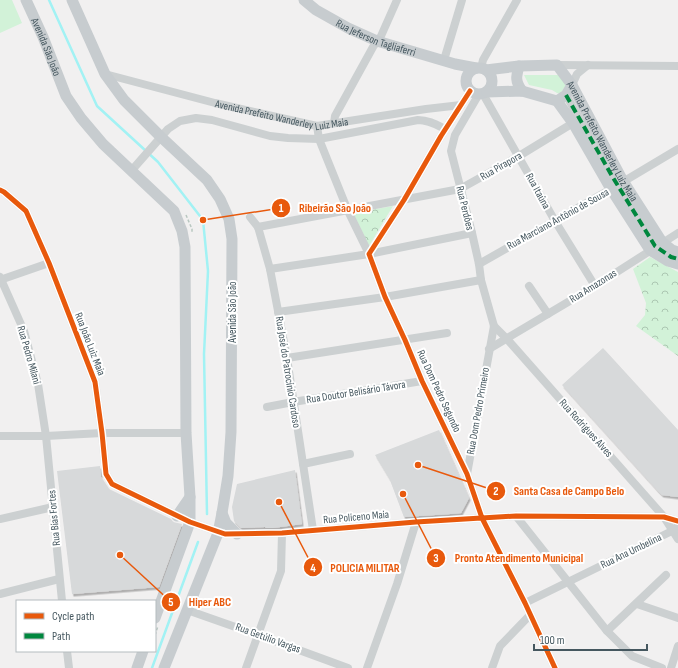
<svg xmlns="http://www.w3.org/2000/svg" width="678" height="668" viewBox="0 0 678 668" font-family="'Sofia Sans Condensed',sans-serif">
	<style>
		.green { fill: #d2f2d8 }
		.forest { fill: url(#forest-crowns) }
		.lines { fill: none; stroke-linecap: round; stroke-linejoin: round }
		.stream { stroke: #a2f2f4; stroke-width: 2.5 }
		.building { fill: #d7d9da; filter: url(#shadow) }
		.path { stroke: #b8c7c0; stroke-width: 1.5; stroke-dasharray: 3 2; stroke-linecap: butt }
		.minor { stroke: #ccd0d1; stroke-width: 8 }
		.major { stroke: #c7cccf; stroke-width: 11 }
		.quiet { stroke: #00873e; stroke-width: 4; stroke-dasharray: 8 4; stroke-linecap: butt }
		.cycleway-casing { stroke: #fff; stroke-width: 8 }
		.cycleway { stroke: #e8590c; stroke-width: 5 }
		.labels { text-anchor: middle; dominant-baseline: central; stroke-width: 4; stroke-linejoin: round; paint-order: stroke }
		.street-label { font-size: 11px; fill: #45575f; stroke: #fff }
		.leader { fill: none; stroke: #e8590c; stroke-width: 1.5 }
		.callout-dot { fill: #e8590c; stroke: #fff; stroke-width: 1.5 }
		.mark-label { font-size: 12px; text-anchor: middle; font-weight: bold; fill: #fff }
		.callout-label { font-size: 12px; text-anchor: middle; font-weight: bold; fill: #e8590c; stroke: #fff; stroke-width: 4; stroke-linejoin: round; paint-order: stroke }
	</style>
	<defs>
		<pattern id="forest-crowns" width="20" height="18" patternUnits="userSpaceOnUse"><rect width="20" height="18" fill="#d2f2d8"/><path d="M2 6a3 3 0 1 1 6 0M12 15a3 3 0 1 1 6 0" fill="none" stroke="#acc7b2"/></pattern>
		<filter id="shadow"><feDropShadow dx="1.5" dy="2.5" stdDeviation="0" flood-color="#0004"/></filter>
	</defs>
	<rect width="100%" height="100%" fill="#f1f0f0"/>
	<!-- green -->
	<path class="green" d="M 0,0 L 12,0 L 22,23 L 0,33 Z
		M 524,75 L 560,75 L 566,85 L 560,94 L 557,93 L 552,90 L 529,85 Z"/>
	<!-- forest -->
	<path class="forest" d="M 393,206 L 369,246 L 353,213 Z
		M 650,257 L 678,272 L 678,356 L 636,326 L 645,315 L 646,303 L 633,269 Z"/>
	<g class="lines">
		<!-- stream -->
		<path class="stream" d="M 49,0 L 97,106 L 158,162 L 203,220 L 208,271 L 204,354 L 207,514
			M 152,668 L 198,542"/>
	</g>
	<!-- building -->
	<path class="building" d="M 603,348 L 678,430 L 678,497 L 662,495 L 657,490 L 562,385 Z
		M 439,430 L 469,498 L 461,513 L 450,514 L 404,517 L 390,480 L 375,455 Z
		M 100,466 L 101,477 L 109,489 L 171,519 L 173,522 L 182,524 L 159,587 L 72,594 L 57,471 Z
		M 295,470 L 302,524 L 273,528 L 266,528 L 265,527 L 241,528 L 234,521 L 232,507 L 237,484 Z"/>
	<g class="lines">
		<!-- path -->
		<path class="path" d="M 186,215 L 192,229 L 192,232
			M 155,635 L 158,626"/>
		<!-- minor -->
		<g class="minor">
			<path d="M 444,60 L 462,0"/>
			<path d="M 557,65 L 678,66"/>
			<path d="M 481,68 L 483,60 L 517,0"/>
			<path id="s1" d="M 105,74 L 215,103 L 317,126 L 426,109 L 461,105"/>
			<path d="M 572,85 L 577,74 L 588,65"/>
			<path d="M 470,91 L 441,136 L 404,200 L 369,254 L 385,297 L 405,340 L 422,381 L 467,474 L 482,518 L 525,603 L 555,668"/>
			<path d="M 483,94 L 555,221 L 595,286"/>
			<path d="M 566,95 L 612,176 L 655,246 L 671,257 L 676,258"/>
			<path d="M 334,123 L 335,116 L 373,47 L 381,36 L 397,0"/>
			<path d="M 317,126 L 319,139 L 348,211 L 369,254"/>
			<path d="M 132,170 L 168,129 L 180,121 L 196,118 L 212,120 L 270,136 L 288,138 L 319,139 L 418,120 C 429,120 437,125 445,129"/>
			<path d="M 0,190 L 4,192 L 26,211 L 49,263 L 95,382 L 102,433 L 106,474 L 112,484 L 190,522 L 225,534 L 282,533 L 416,522 L 516,516 L 664,517 L 678,521"/>
			<path d="M 250,217 L 258,227 L 270,269 L 287,358 L 313,530"/>
			<path d="M 258,227 L 460,189 L 519,156 L 573,123"/>
			<path d="M 479,264 L 611,189 L 678,149"/>
			<path d="M 270,269 L 369,254 L 472,233"/>
			<path d="M 0,277 L 24,331 L 38,384 L 46,436 L 62,601"/>
			<path d="M 0,280 L 49,263"/>
			<path d="M 529,286 L 548,314"/>
			<path d="M 278,312 L 385,297 L 481,280"/>
			<path d="M 494,326 L 507,339 L 664,517 L 678,539"/>
			<path d="M 489,349 L 595,286 L 678,233"/>
			<path d="M 287,358 L 447,333"/>
			<path d="M 267,407 L 293,402 L 422,381"/>
			<path d="M 0,436 L 46,436 L 102,433 L 186,433"/>
			<path d="M 303,464 L 350,454"/>
			<path d="M 467,474 L 494,326 L 481,280 L 479,264 L 472,233 L 451,151 L 455,135 L 479,94"/>
			<path d="M 516,516 L 607,631 L 632,656 L 662,668"/>
			<path d="M 0,519 L 53,507"/>
			<path d="M 0,594 L 59,579"/>
			<path d="M 525,603 L 672,531 L 678,526"/>
			<path d="M 637,604 L 678,618"/>
			<path d="M 187,610 L 258,635 L 348,668"/>
			<path d="M 607,631 L 666,575"/>
			<path d="M 67,651 L 69,668"/>
			<path d="M 246,668 L 281,571 L 282,533"/>
			<path d="M 367,668 L 397,584 L 416,522"/>
			<path d="M 492,668 L 500,646 L 530,615"/>
			<path d="M 671,668 L 678,646"/>
		</g>
		<!-- major -->
		<g class="major">
			<path id="s2" d="M 26,0 L 43,37 L 66,96 L 81,118 L 103,144 L 174,211 L 182,231 L 185,247 L 186,433 L 190,497 L 190,522 L 155,618"/>
			<path d="M 72,0 L 105,74 L 124,100 L 161,137 L 207,180 L 220,199 L 229,219 L 232,239 L 231,432 L 228,476 L 222,513 L 218,533 L 164,668"/>
			<path id="s3" d="M 304,0 L 316,10 L 348,28 L 377,41 L 455,64 L 476,68"/>
			<path d="M 519,66 C 516,77 515,81 522,91"/>
			<circle cx="479" cy="81" r="13"/>
			<path id="s4" d="M 486,70 L 519,66 L 557,65 L 572,85 L 623,181 L 662,242 L 672,250 L 678,252"/>
			<path d="M 487,92 L 522,91 L 557,101 L 573,123 L 611,189 L 650,250 L 668,261 L 678,264"/>
			<path d="M 557,101 L 566,95 L 572,85"/>
			<path d="M 222,513 L 226,523 L 237,534"/>
			<path d="M 177,516 L 190,497"/>
			<path d="M 137,668 L 143,651"/>
		</g>
		<!-- quiet -->
		<path class="quiet" d="M 566,95 L 612,176 L 655,246 L 671,257 L 678,259"/>
		<defs>
			<path id="cycleway" d="M 470,91 L 441,136 L 404,200 L 369,254 L 385,297 L 405,340 L 422,381 L 467,474 L 482,518 L 525,603 L 555,668
				M 0,190 L 4,192 L 26,211 L 49,263 L 95,382 L 102,433 L 106,474 L 112,484 L 190,522 L 225,534 L 282,533 L 416,522 L 516,516 L 664,517 L 678,521"/>
		</defs>
		<!-- cycleway casing -->
		<use href="#cycleway" class="cycleway-casing"/>
		<!-- cycleway -->
		<use href="#cycleway" class="cycleway"/>
	</g>
	<g class="labels">
		<!-- street labels -->
		<g class="street-label">
			<text stroke="none"><textPath href="#s3" startOffset="82">Rua Jeferson Tagliaferri</textPath></text>
			<text stroke="none"><textPath href="#s2" startOffset="51">Avenida São João</textPath></text>
			<text stroke="none"><textPath href="#s1" startOffset="182">Avenida Prefeito Wanderley Luiz Maia</textPath></text>
			<text stroke="none"><textPath href="#s4" startOffset="160">Avenida Prefeito Wanderley Luiz Maia</textPath></text>
			<text transform="translate(501 166) rotate(-30)">Rua Pirapora</text>
			<text transform="translate(538 191) rotate(61)">Rua Itaúna</text>
			<text transform="translate(465 208) rotate(76)">Rua Perdões</text>
			<text transform="translate(558 219) rotate(-29)">Rua Marciano Antônio de Sousa</text>
			<text transform="translate(593 286) rotate(-32)">Rua Amazonas</text>
			<text transform="translate(232 312) rotate(-90)">Avenida São João</text>
			<text transform="translate(90 344) rotate(69)">Rua João Luiz Maia</text>
			<text transform="translate(29 355) rotate(74)">Rua Pedro Milani</text>
			<text transform="translate(288 372) rotate(81)">Rua José do Patrocínio Cardoso</text>
			<text transform="translate(439 391) rotate(65)">Rua Dom Pedro Segundo</text>
			<text transform="translate(356 392) rotate(-9)">Rua Doutor Belisário Távora</text>
			<text transform="translate(478 411) rotate(-80)">Rua Dom Pedro Primeiro</text>
			<text transform="translate(586 428) rotate(48)">Rua Rodrigues Alves</text>
			<text transform="translate(356 517) rotate(-5)">Rua Policeno Maia</text>
			<text transform="translate(54 518) rotate(-95)">Rua Bias Fortes</text>
			<text transform="translate(631 551) rotate(-26)">Rua Ana Umbelina</text>
			<text transform="translate(268 638) rotate(20)">Rua Getúlio Vargas</text>
		</g>
	</g>
	<!-- callouts -->
	<path class="leader" d="M203 220L281 208M418 465L496 491M403 494L436 558M279 502L313 567M120 555L171 602"/>
	<g class="callout-dot">
		<circle cx="203" cy="220" r="4"/>
		<circle cx="418" cy="465" r="4"/>
		<circle cx="403" cy="494" r="4"/>
		<circle cx="279" cy="502" r="4"/>
		<circle cx="120" cy="555" r="4"/>
		<circle cx="281" cy="208" r="10"/>
		<circle cx="496" cy="491" r="10"/>
		<circle cx="436" cy="558" r="10"/>
		<circle cx="313" cy="567" r="10"/>
		<circle cx="171" cy="602" r="10"/>
	</g>
	<g class="mark-label">
		<text x="281" y="212">1</text>
		<text x="496" y="495">2</text>
		<text x="436" y="562">3</text>
		<text x="313" y="572">4</text>
		<text x="171" y="606">5</text>
	</g>
	<g class="callout-label">
		<text x="335" y="212">Ribeirão São João</text>
		<text x="569" y="495">Santa Casa de Campo Belo</text>
		<text x="519" y="562">Pronto Atendimento Municipal</text>
		<text x="365" y="572">POLICIA MILITAR</text>
		<text x="210" y="606">Hiper ABC</text>
	</g>
	<!-- legend -->
	<rect x="16" y="600" width="140" height="52" fill="#ffffff" stroke="#b5bcbf"/>
	<rect x="24" y="613" width="20" height="6" fill="#e8590c" stroke="#b5bcbf"/>
	<text x="52" y="620" font-size="12" fill="#45575f">Cycle path</text>
	<rect x="24" y="633" width="20" height="6" fill="#00873e" stroke="#b5bcbf"/>
	<text x="52" y="640" font-size="12" fill="#45575f">Path</text>
	<!-- scale -->
	<path d="M534 644v6h113v-6" fill="none" stroke="#45575f" stroke-width="2"/>
	<text x="540" y="644" font-size="12" fill="#45575f" stroke="#ffffff" stroke-width="3" paint-order="stroke">100 m</text>
</svg>
